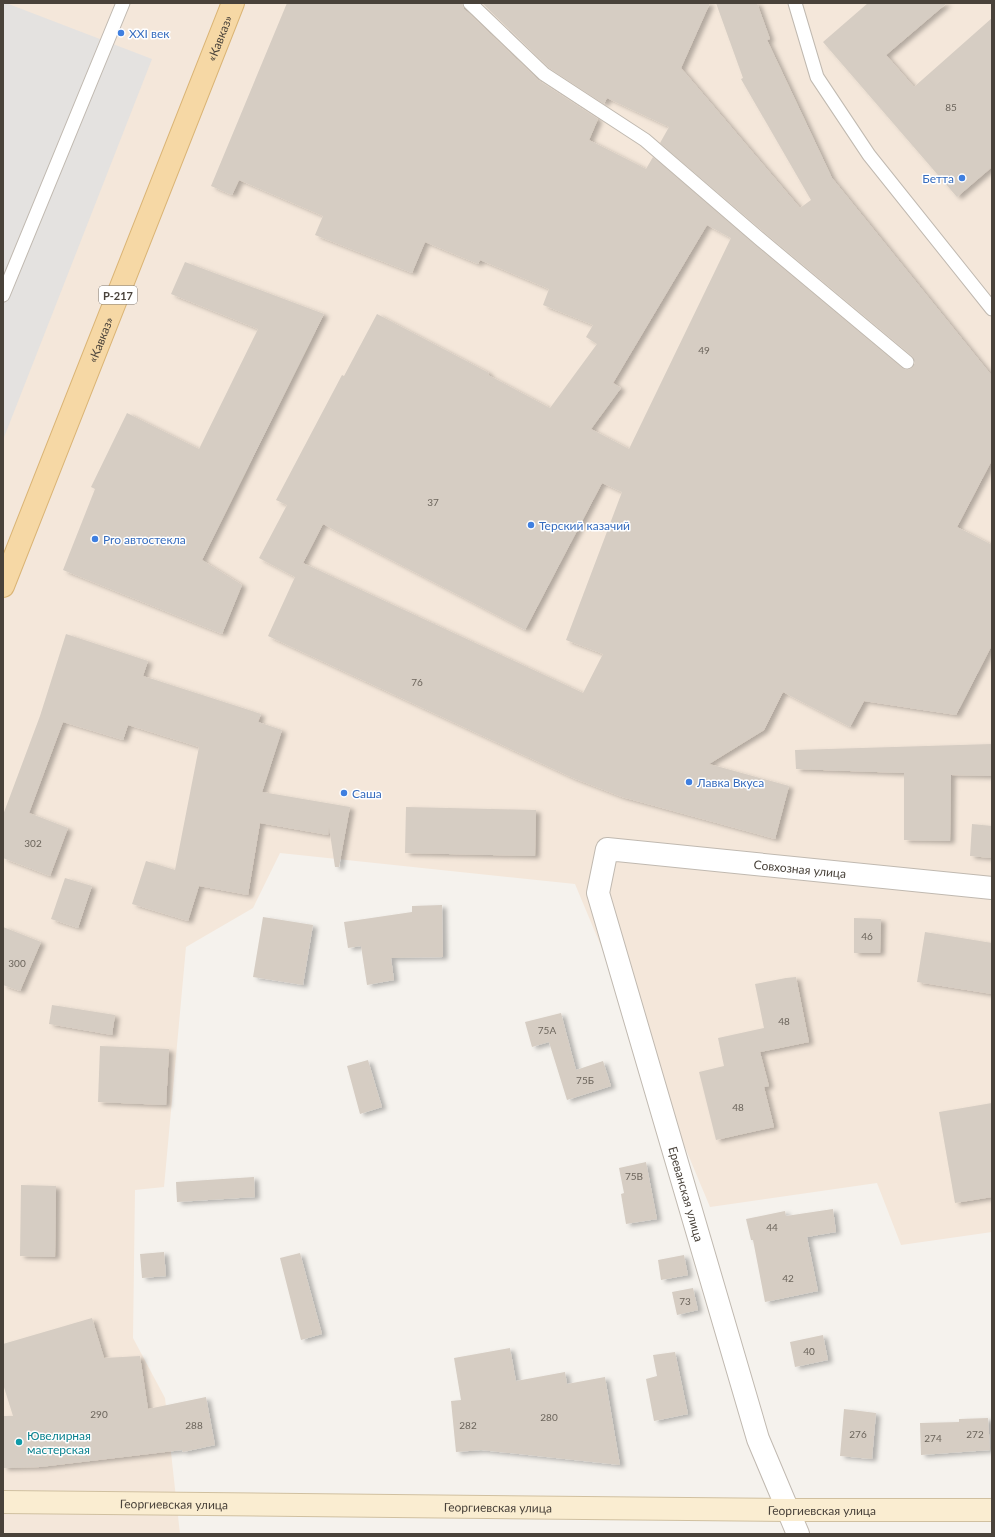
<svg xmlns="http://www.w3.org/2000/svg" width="995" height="1537" viewBox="0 0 995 1537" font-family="Lato,sans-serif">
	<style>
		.commercial { fill: #f4e7da }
		.parking { fill: #e4e2e0 }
		.building { fill: #d6cdc3; fill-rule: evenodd; filter: url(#shadow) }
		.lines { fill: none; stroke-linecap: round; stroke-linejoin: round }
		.lane-casing { stroke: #c0b9b0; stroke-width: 15 }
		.street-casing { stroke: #c0b9b0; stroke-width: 24 }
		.secondary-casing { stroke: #d0c0a0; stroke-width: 24 }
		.primary-casing { stroke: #dab475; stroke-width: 24 }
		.lane { stroke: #fff; stroke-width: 13 }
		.street { stroke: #fff; stroke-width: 22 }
		.secondary { stroke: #faedd1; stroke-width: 22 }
		.primary { stroke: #f6d8a5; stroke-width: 22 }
		.shop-dot { fill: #3f7fe0; stroke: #fff; stroke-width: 1.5 }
		.culture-dot { fill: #0f9aa8; stroke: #fff; stroke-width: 1.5 }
		.labels { text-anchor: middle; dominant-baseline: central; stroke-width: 3; stroke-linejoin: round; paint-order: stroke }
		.number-label { font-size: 10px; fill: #6c655c }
		.shield { fill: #fff; stroke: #807b75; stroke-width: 1 }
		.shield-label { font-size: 11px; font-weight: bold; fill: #49423a }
		.shop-label { font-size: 12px; fill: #366cbe; stroke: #fff; text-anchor: start }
		.street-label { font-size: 12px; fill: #49423a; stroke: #fff }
		.culture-label { font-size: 12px; fill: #0d838f; stroke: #fff; text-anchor: start }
	</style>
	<defs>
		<filter id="shadow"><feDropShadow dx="4.5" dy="2.5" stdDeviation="2" flood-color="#0004"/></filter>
	</defs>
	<rect width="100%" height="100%" fill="#f5f2ed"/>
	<!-- commercial -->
	<path class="commercial" d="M 3,3 L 992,3 L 992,1232 L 901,1245 L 877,1183 L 710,1207 L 575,884 L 280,853 L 253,908 L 186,947 L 164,1187 L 135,1190 L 133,1338 L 165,1398 L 180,1534 L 3,1534 Z"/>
	<!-- parking -->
	<path class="parking" d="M 3,3 L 6,3 L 152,59 L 3,440 Z"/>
	<!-- building -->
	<path class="building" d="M 287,3 L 462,3 L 464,9 L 538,80 L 598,119 L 589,140 L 646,169 L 653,157 L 756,246 L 902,368 L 906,370 L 910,369 L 915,363 L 912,356 L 766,234 L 660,143 L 669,127 L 607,98 L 604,104 L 549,68 L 482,3 L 710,3 L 681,68 L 800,208 L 811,200 L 741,79 L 743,78 L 716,3 L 757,3 L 770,39 L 767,40 L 832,178 L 992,376 L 992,460 L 957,527 L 992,545 L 992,645 L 956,715 L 864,701 L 850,727 L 783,692 L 764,730 L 709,764 L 789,786 L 775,839 L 622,797 L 573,778 L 268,636 L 295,577 L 259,558 L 287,505 L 276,500 L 342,375 L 344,376 L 377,314 L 489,373 L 488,375 L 550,408 L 597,344 L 586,337 L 593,325 L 543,305 L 549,289 L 480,260 L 478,264 L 425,242 L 412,273 L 315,235 L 323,216 L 239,180 L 232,195 L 211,186 ZM 707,225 L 731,238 L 629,449 L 591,429 L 621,388 L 613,383 ZM 602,483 L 622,492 L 566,640 L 603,654 L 583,693 L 303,563 L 323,524 L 525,630 Z
		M 868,3 L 947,3 L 886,55 L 914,87 L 992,18 L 992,167 L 957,197 L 823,42 Z
		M 185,262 L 324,314 L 202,560 L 242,585 L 222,634 L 63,570 L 95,489 L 91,487 L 127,413 L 199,449 L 258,329 L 171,294 Z
		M 66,634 L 148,661 L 143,676 L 261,714 L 258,722 L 282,730 L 262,792 L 350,807 L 339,867 L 335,867 L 329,827 L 328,835 L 260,823 L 248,895 L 199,886 L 188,921 L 132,904 L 146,861 L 175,870 L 199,747 L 128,725 L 123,740 L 63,722 L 29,813 L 68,828 L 50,876 L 3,858 L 3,815 L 40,716 Z
		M 992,744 L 992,776 L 951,775 L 950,841 L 904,840 L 904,773 L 796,769 L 795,750 Z
		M 406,807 L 536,810 L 535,856 L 405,853 Z
		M 972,824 L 992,826 L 992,858 L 970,856 Z
		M 65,878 L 92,886 L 78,928 L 51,919 Z
		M 442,905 L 443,957 L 391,958 L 394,980 L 367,985 L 361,946 L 348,948 L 344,922 L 412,912 L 412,906 Z
		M 263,917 L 313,925 L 303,985 L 253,977 Z
		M 854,918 L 881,919 L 880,953 L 854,953 Z
		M 3,927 L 41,942 L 20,991 L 3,985 Z
		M 925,932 L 992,943 L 992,994 L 917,982 Z
		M 796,977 L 809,1042 L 760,1052 L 769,1086 L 764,1087 L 774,1127 L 716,1140 L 699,1072 L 724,1066 L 718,1038 L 764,1028 L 755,984 L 786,978 Z
		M 52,1005 L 115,1015 L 112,1035 L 49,1024 Z
		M 561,1013 L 576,1070 L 603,1061 L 611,1086 L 567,1100 L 549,1042 L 532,1047 L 525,1022 Z
		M 100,1046 L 169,1049 L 166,1105 L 98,1102 Z
		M 368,1060 L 382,1107 L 360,1114 L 347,1066 Z
		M 992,1103 L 992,1197 L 955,1203 L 939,1112 Z
		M 646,1162 L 657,1219 L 626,1224 L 621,1194 L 624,1193 L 619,1168 Z
		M 254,1177 L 255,1197 L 177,1202 L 176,1182 Z
		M 21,1185 L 56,1186 L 55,1257 L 20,1256 Z
		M 833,1209 L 836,1232 L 807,1237 L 818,1291 L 765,1302 L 753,1240 L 751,1240 L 746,1219 L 785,1211 L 786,1216 Z
		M 164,1252 L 166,1276 L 142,1278 L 140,1254 Z
		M 300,1253 L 322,1334 L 301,1340 L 280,1258 Z
		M 684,1255 L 688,1275 L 661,1280 L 658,1260 Z
		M 693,1288 L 698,1310 L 677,1315 L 672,1292 Z
		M 92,1318 L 104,1358 L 140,1356 L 148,1409 L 206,1397 L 215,1445 L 183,1452 L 182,1450 L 40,1467 L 3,1468 L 3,1416 L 13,1416 L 3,1384 L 3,1344 Z
		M 823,1335 L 828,1360 L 795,1367 L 790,1342 Z
		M 510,1348 L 516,1381 L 565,1372 L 567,1384 L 605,1377 L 620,1465 L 481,1450 L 456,1452 L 451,1401 L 461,1400 L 454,1358 Z
		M 675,1352 L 688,1414 L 654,1421 L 646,1379 L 657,1376 L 653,1355 Z
		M 844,1409 L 876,1413 L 872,1459 L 840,1456 Z
		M 988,1418 L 990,1450 L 921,1455 L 920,1423 L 959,1422 L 959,1419 Z"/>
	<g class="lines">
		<defs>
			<path id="lane" d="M 470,3 L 544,74 L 645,140 L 761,240 L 907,362
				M 795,3 L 817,77 L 869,155 L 992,309
				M 3,295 L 123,3"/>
			<g id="street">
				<path id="s1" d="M 798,1534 L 758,1439 L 598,893 L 607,849 L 992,888"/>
			</g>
			<g id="secondary">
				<path id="s2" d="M 3,1502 L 789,1510 L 992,1510"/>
			</g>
			<g id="primary">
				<path id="s3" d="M 3,586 L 233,3"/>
			</g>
		</defs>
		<!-- lane casing -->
		<use href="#lane" class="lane-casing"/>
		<!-- street casing -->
		<use href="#street" class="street-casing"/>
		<!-- secondary casing -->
		<use href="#secondary" class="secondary-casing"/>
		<!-- primary casing -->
		<use href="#primary" class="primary-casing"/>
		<!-- lane -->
		<use href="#lane" class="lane"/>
		<!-- street -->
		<use href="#street" class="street"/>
		<!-- secondary -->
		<use href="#secondary" class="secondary"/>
		<!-- primary -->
		<use href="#primary" class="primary"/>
	</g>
	<!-- markers -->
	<g class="shop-dot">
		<circle cx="121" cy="33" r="4"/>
		<circle cx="962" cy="178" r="4"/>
		<circle cx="531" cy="525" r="4"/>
		<circle cx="95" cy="539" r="4"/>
		<circle cx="689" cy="782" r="4"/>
		<circle cx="344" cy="793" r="4"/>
	</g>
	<circle class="culture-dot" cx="19" cy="1442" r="4"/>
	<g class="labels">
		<!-- number labels -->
		<g class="number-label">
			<text x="951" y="107">85</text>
			<text x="704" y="350">49</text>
			<text x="433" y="502">37</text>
			<text x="417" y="682">76</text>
			<text x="33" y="843">302</text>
			<text x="867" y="936">46</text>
			<text x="17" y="963">300</text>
			<text x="784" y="1021">48</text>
			<text x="547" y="1030">75А</text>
			<text x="585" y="1080">75Б</text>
			<text x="738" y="1107">48</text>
			<text x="634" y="1176">75В</text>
			<text x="772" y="1227">44</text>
			<text x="788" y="1278">42</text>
			<text x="685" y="1301">73</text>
			<text x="809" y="1351">40</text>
			<text x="99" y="1414">290</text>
			<text x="549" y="1417">280</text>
			<text x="194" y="1425">288</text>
			<text x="468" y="1425">282</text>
			<text x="858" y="1434">276</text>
			<text x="975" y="1434">272</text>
			<text x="933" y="1438">274</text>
		</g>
		<!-- shield labels -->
		<rect class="shield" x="99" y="286" width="38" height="18" rx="3"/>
		<g class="shield-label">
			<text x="118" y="295">Р-217</text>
		</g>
		<!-- shop labels -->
		<g class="shop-label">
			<text x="129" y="33">XXI век</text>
			<text x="954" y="178" text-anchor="end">Бетта</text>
			<text x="539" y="525">Терский казачий</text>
			<text x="103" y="539">Pro автостекла</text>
			<text x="697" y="782">Лавка Вкуса</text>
			<text x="352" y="793">Саша</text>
		</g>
		<!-- street labels -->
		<g class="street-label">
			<text stroke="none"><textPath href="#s3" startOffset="589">«Кавказ»</textPath></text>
			<text stroke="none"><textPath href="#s3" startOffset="265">«Кавказ»</textPath></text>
			<text stroke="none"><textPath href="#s1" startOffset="911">Совхозная улица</textPath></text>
			<text transform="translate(686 1194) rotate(74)">Ереванская улица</text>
			<text stroke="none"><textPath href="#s2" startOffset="171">Георгиевская улица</textPath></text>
			<text stroke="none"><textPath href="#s2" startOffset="495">Георгиевская улица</textPath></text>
			<text stroke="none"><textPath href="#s2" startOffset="819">Георгиевская улица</textPath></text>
		</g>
		<!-- culture labels -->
		<g class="culture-label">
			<text x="27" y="1435">Ювелирная<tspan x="27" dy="14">мастерская</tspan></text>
		</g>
	</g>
	<!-- border -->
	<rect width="995" height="1537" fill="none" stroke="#49423a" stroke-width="8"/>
</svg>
